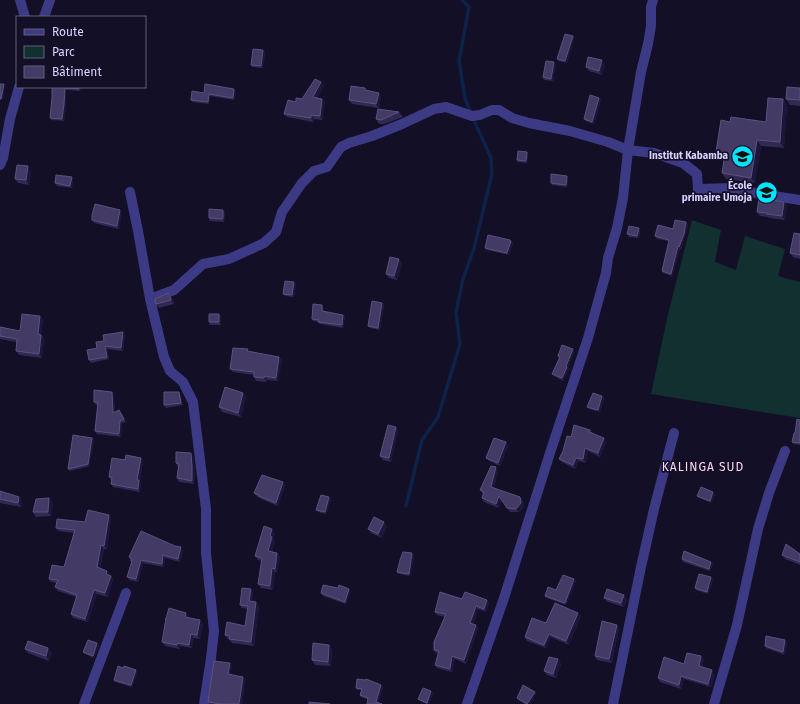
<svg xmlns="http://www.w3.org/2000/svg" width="800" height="704" viewBox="0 0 800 704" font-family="'Fira Sans',sans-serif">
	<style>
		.green { fill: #12302f }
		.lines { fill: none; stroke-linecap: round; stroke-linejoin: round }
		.stream { stroke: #0c2248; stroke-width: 3.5 }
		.minor { stroke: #3d3a85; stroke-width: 10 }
		.wall { fill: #312854 }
		.shaded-wall { fill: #1d163a }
		.building { fill: #433a66; stroke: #5a527e }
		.labels { text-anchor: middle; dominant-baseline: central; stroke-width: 3.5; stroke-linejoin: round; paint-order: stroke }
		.poi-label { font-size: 10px; font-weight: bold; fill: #d9d4ff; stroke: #130f26; text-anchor: end }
		.quarter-label { font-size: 12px; letter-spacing: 1px; fill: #ffd6f0; stroke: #130f26 }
	</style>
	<rect width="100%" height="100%" fill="#130f26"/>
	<!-- green -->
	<path class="green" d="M 692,220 L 721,230 L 715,262 L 736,270 L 745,236 L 785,249 L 778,276 L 800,282 L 800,418 L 651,394 L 668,314 Z"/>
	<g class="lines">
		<!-- stream -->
		<path class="stream" d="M 406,506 L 422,440 L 438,417 L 460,344 L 456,312 L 463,279 L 474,248 L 492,174 L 491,158 L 472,116 L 465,98 L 459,61 L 469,7 L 462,0"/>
		<!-- minor -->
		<path class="minor" d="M 20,0 L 25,17
			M 44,17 L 50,0
			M 0,165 L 3,158 L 10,119 L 19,87
			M 130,192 L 138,231 L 150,299 L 164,357 L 170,371 L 183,382 L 193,402 L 206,509 L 206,553 L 214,631 L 211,658 L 204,704
			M 150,299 L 174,290 L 203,264 L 229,259 L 264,243 L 276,232 L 282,212 L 302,183 L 314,171 L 327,167 L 341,147 L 349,143 L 372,136 L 402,124 L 434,109 L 446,107 L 472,116 L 480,115 L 492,110 L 499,110 L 512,118 L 529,123 L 570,131 L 608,142 L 628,150 L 654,153 L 683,163 L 697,174 L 698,189 L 734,188 L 755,193 L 800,200
			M 84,704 L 126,593
			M 467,704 L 504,598 L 550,453 L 588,338 L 606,273 L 608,258 L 617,228 L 623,198 L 628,150 L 641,72 L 648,44 L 651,26 L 651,7 L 653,0
			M 613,704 L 641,567 L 654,509 L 674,433
			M 714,704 L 737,625 L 758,529 L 769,493 L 785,451"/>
	</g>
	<!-- wall -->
	<path class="wall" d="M 573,36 L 574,38 L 567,63 L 559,61 L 557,59 Z
		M 265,52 L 263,68 L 252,67 L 251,65 Z
		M 556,65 L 553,81 L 544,80 L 543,77 Z
		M 605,65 L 602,75 L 589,71 L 586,67 Z
		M 321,82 L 324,86 L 317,98 L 322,99 L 325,102 L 322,120 L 314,119 L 313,122 L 287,117 L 284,114 L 296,102 L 302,99 Z
		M 43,87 L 81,87 L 80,91 L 66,90 L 66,106 L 64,121 L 51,120 L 50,118 L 52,97 L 52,88 Z
		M 800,88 L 800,106 L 790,105 L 786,99 Z
		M 367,90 L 379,93 L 381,97 L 379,108 L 352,104 L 349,100 Z
		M 236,92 L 234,100 L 210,96 L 209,104 L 192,102 L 191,100 L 204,93 Z
		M 599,98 L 601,100 L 594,124 L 586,121 L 584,119 Z
		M 783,99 L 787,105 L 784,148 L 761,146 L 755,183 L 726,179 L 722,173 L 724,158 L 719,158 L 716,152 L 730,122 L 766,122 Z
		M 399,112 L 403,117 L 384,124 L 379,124 L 376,119 Z
		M 528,154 L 527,163 L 518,162 L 517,160 Z
		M 31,171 L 29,185 L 18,183 L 15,179 Z
		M 72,177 L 73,179 L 72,188 L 57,186 L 55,183 Z
		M 568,178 L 567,187 L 552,185 L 551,183 Z
		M 784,202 L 787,205 L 785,220 L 769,218 L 768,217 L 760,216 L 757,212 Z
		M 225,212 L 224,222 L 210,221 L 209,218 Z
		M 122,214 L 119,229 L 94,223 L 92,220 Z
		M 686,222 L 688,224 L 685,236 L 681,249 L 680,249 L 672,276 L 663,273 L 662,271 L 669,241 L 657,239 L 655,236 Z
		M 640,230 L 639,238 L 629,237 L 627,234 Z
		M 800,234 L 800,259 L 793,257 L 790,253 Z
		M 511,241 L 513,243 L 509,255 L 487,250 L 485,248 Z
		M 399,259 L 402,264 L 397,280 L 389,278 L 386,274 Z
		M 296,284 L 294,297 L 285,296 L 283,294 Z
		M 169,293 L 172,298 L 174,304 L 159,308 L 156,304 Z
		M 382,303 L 384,305 L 380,330 L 370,328 L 368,326 Z
		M 324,307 L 324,312 L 343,315 L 345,317 L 343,328 L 320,324 L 318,322 L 313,321 L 312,319 Z
		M 219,314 L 221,316 L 221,325 L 210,325 L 209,322 Z
		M 40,316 L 43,320 L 41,334 L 44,338 L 42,358 L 19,355 L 16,351 L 17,342 L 0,339 L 0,327 L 20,331 Z
		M 125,335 L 123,351 L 107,349 L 109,359 L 91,363 L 89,360 L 97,348 L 104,341 Z
		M 573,349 L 574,352 L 568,367 L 569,369 L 563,381 L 554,376 L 552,374 L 559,358 L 558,356 Z
		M 249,352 L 279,357 L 282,360 L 278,381 L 267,380 L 267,382 L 256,381 L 254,377 L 254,375 L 233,372 L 230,369 Z
		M 180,394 L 183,405 L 166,408 L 164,405 Z
		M 114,395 L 115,412 L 119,410 L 126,422 L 122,423 L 121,437 L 97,434 L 95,431 L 98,405 L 96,405 L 94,402 Z
		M 602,396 L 604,398 L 600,412 L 589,409 L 587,407 Z
		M 246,397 L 241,417 L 222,412 L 219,407 Z
		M 800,420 L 800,445 L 793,444 L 792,442 Z
		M 396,427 L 398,431 L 391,462 L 383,460 L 380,456 Z
		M 590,430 L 592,433 L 604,438 L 606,442 L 600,457 L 588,451 L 586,463 L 579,461 L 575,469 L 562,462 L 559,459 L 571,437 Z
		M 92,438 L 94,440 L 89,466 L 70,471 L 68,469 Z
		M 506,442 L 508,446 L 500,466 L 489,461 L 486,458 Z
		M 193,456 L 195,470 L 194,484 L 179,482 L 177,478 L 178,467 L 176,463 Z
		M 141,458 L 143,460 L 140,481 L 141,483 L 140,492 L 113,487 L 111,484 L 111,480 L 109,477 L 125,460 Z
		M 498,471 L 494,488 L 520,497 L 523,501 L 524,507 L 519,512 L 510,512 L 502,500 L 499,508 L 484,502 L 482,498 L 483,494 L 480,490 Z
		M 283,482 L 285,485 L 278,506 L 261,499 L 260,498 L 256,496 L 254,493 Z
		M 0,491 L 22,501 L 21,507 L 0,503 Z
		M 715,494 L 712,503 L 699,498 L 697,496 Z
		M 49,498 L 53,503 L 51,516 L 36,517 L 33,512 Z
		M 331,499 L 326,514 L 318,512 L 316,510 Z
		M 109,515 L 111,519 L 107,549 L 104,549 L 100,568 L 110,574 L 110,575 L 111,576 L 113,579 L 108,597 L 97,594 L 88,622 L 73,618 L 71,614 L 76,597 L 58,591 L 55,587 L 57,583 L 51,582 L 49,579 L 64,567 L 74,533 L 58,531 L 56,528 L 85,522 Z
		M 387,526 L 382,538 L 371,533 L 368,529 Z
		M 275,533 L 273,538 L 275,541 L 272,552 L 277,553 L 280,557 L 277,572 L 275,572 L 273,590 L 261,588 L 258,584 L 262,561 L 258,560 L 255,556 Z
		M 183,550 L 180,562 L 165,558 L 164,567 L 143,563 L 138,582 L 129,580 L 127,577 L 131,562 L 131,560 L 129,557 Z
		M 800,554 L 800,565 L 785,559 L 782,555 Z
		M 414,556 L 410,576 L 399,574 L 397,572 Z
		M 682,559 L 711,562 L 713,564 L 710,571 L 683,562 Z
		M 711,577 L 713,580 L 708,594 L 696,590 L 695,588 Z
		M 576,581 L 566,605 L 547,598 L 545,596 Z
		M 338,588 L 350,591 L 346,604 L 323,596 L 321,593 Z
		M 251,589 L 253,593 L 252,601 L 259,606 L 254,646 L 232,643 L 229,639 L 227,638 L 225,635 L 245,626 L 248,609 L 242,608 L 240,605 Z
		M 604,598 L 627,599 L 624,607 L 608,602 Z
		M 462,599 L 487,600 L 489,603 L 486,612 L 478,609 L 473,624 L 476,625 L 478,628 L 466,664 L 455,659 L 452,672 L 437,668 L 435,665 L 438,654 L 436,653 L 434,650 L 445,617 L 437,615 L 435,612 Z
		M 186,613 L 189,617 L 189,618 L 203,624 L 200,639 L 194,638 L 192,648 L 180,646 L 180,649 L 165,646 L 162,642 Z
		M 581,616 L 569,645 L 551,637 L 546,648 L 527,641 L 525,637 Z
		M 617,625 L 619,629 L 612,663 L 597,660 L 595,656 Z
		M 787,642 L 785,655 L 766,648 L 765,646 Z
		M 99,645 L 94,658 L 85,654 L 83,652 Z
		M 25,649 L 52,652 L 49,661 L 28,653 Z
		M 332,649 L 331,666 L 315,665 L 312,660 Z
		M 701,656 L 704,660 L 702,667 L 715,674 L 711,687 L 684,679 L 681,689 L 660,682 L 658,678 L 684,664 Z
		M 558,659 L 561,664 L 556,678 L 547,675 L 544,671 Z
		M 232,666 L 230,675 L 243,677 L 245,680 L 242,704 L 209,704 L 208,702 Z
		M 123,668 L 137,673 L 132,687 L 115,682 L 114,680 Z
		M 381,685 L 383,687 L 378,703 L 361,697 L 360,695 L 362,690 L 357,690 L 356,688 Z
		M 431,691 L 433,693 L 429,704 L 427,704 L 420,701 L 418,699 Z
		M 535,692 L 536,694 L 530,704 L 525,704 L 518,700 L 517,698 Z"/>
	<!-- shaded-wall -->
	<path class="shaded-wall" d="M 573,36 L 574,38 L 567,63 L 565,61 Z
		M 263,50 L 265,52 L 263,68 L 261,66 Z
		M 602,60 L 605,65 L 602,75 L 599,71 Z
		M 554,62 L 556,65 L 553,81 L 551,79 Z
		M 321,82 L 324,86 L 316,100 L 313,97 Z
		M 4,84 L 5,87 L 3,101 L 1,99 Z
		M 79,87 L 81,87 L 80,91 L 79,89 Z
		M 65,88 L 66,90 L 66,106 L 64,121 L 62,119 Z
		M 234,89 L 236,92 L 234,100 L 233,98 Z
		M 379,93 L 381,97 L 379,108 L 376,104 Z
		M 209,94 L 210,96 L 209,104 L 208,102 Z
		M 599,98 L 601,100 L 594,124 L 592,122 Z
		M 322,99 L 325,102 L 322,120 L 320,116 Z
		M 783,99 L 787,105 L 784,148 L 780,142 Z
		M 311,115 L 314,119 L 313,122 L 311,118 Z
		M 757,140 L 761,146 L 755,183 L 751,178 Z
		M 527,152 L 528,154 L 527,163 L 526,161 Z
		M 28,166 L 31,171 L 29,185 L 26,180 Z
		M 567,176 L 568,178 L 567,187 L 566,185 Z
		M 72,177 L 73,179 L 72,188 L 70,186 Z
		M 784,202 L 787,205 L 785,220 L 782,216 Z
		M 120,210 L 122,214 L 119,229 L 117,226 Z
		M 223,210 L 225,212 L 224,222 L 223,219 Z
		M 686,222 L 688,224 L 685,236 L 681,249 L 679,247 Z
		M 639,228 L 640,230 L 639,238 L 637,236 Z
		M 510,240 L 513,243 L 509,255 L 507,253 Z
		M 678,246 L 680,249 L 672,276 L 671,274 Z
		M 399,259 L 402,264 L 397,280 L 394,276 Z
		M 294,282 L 296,284 L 294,297 L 292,295 Z
		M 169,293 L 172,298 L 174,304 L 171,300 Z
		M 382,303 L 384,305 L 380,330 L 378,328 Z
		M 322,305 L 324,307 L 323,314 L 322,311 Z
		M 219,314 L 221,316 L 221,325 L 219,322 Z
		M 343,315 L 345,317 L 343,328 L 342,325 Z
		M 40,316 L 43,320 L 40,338 L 38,334 Z
		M 123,332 L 125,335 L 123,351 L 121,348 Z
		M 41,335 L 44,338 L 42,358 L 39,354 Z
		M 105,346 L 107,349 L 109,359 L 107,357 Z
		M 573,349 L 574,352 L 568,367 L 569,369 L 563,381 L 562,378 L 566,366 Z
		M 279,357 L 282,360 L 278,381 L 276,378 Z
		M 265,376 L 267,380 L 267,382 L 264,378 Z
		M 112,392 L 114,395 L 115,416 L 113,413 Z
		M 179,392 L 180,394 L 183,405 L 181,403 Z
		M 243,393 L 246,397 L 241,417 L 238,413 Z
		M 602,396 L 604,398 L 600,412 L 598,410 Z
		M 120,421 L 122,423 L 121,437 L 119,434 Z
		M 396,427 L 398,431 L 391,462 L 389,458 Z
		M 92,438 L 94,440 L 89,466 L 88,464 Z
		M 604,438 L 606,442 L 600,457 L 598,453 Z
		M 506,442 L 508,446 L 500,466 L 498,463 Z
		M 585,448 L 588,451 L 586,463 L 583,459 Z
		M 191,453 L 193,456 L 195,470 L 194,484 L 192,481 Z
		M 141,458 L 143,460 L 140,481 L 141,483 L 140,492 L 138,489 L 137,480 Z
		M 576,458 L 579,461 L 575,469 L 573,465 Z
		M 496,467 L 498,471 L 493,491 L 491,487 Z
		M 283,482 L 285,485 L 278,506 L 276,503 Z
		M 713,492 L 715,494 L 712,503 L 710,501 Z
		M 499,496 L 502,500 L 499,508 L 496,504 Z
		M 19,497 L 22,501 L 21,507 L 18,503 Z
		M 329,497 L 331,499 L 326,514 L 325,512 Z
		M 520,497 L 523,501 L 524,507 L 519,512 L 516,509 Z
		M 49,498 L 53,503 L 51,516 L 48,512 Z
		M 109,515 L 111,519 L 107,549 L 104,546 Z
		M 384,522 L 387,526 L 382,538 L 378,534 Z
		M 272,529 L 275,533 L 273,538 L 275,541 L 271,555 L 268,551 L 270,536 Z
		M 101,545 L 104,549 L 99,571 L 97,567 Z
		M 181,547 L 183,550 L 180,562 L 178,559 Z
		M 277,553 L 280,557 L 277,572 L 275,569 Z
		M 412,553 L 414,556 L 410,576 L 409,574 Z
		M 163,555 L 165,558 L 164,567 L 162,564 Z
		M 141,560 L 143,563 L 138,582 L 136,579 Z
		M 711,562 L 713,564 L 710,571 L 709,569 Z
		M 272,568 L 275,572 L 273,590 L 270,586 Z
		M 107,571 L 110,574 L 109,578 L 106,574 Z
		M 111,576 L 113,579 L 108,597 L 105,593 Z
		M 711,577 L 713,580 L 708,594 L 707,592 Z
		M 574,579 L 576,581 L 566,605 L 565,603 Z
		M 251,589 L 253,593 L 252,605 L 249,601 Z
		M 349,589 L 350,591 L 346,604 L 345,602 Z
		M 94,590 L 97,594 L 88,622 L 85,619 Z
		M 624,595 L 627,599 L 624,607 L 621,603 Z
		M 487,600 L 489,603 L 486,612 L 484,609 Z
		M 256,602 L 259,606 L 254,646 L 251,642 Z
		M 476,606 L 478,609 L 472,626 L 470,623 Z
		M 186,613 L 189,617 L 188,621 L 185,617 Z
		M 578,613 L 581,616 L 569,645 L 566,641 Z
		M 200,620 L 203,624 L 200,639 L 197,635 Z
		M 476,625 L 478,628 L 466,664 L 464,660 Z
		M 617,625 L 619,629 L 612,663 L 609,659 Z
		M 191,634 L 194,638 L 192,648 L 189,645 Z
		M 549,634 L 551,637 L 546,648 L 544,645 Z
		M 785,640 L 787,642 L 785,655 L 783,652 Z
		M 97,643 L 99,645 L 94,658 L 93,656 Z
		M 178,643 L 180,646 L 180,649 L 177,645 Z
		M 329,645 L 332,649 L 331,666 L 328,662 Z
		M 48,648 L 52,652 L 49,661 L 46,656 Z
		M 452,656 L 455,659 L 452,672 L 450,669 Z
		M 701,656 L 704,660 L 701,670 L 699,666 Z
		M 558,659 L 561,664 L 556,678 L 553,674 Z
		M 230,663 L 232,666 L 230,678 L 228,674 Z
		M 136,670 L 137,673 L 132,687 L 131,685 Z
		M 712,670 L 715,674 L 711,687 L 708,684 Z
		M 681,676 L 684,679 L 681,689 L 679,685 Z
		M 243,677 L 245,680 L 242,704 L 239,704 Z
		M 381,685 L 383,687 L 378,704 L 376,702 Z
		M 431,691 L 433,693 L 429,704 L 428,704 L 427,703 Z
		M 535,692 L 536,694 L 530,704 L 527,704 Z"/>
	<!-- building -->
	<path class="building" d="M 565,34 L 573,36 L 565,61 L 557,59 Z
		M 253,49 L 263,50 L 261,66 L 251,65 Z
		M 588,57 L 602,60 L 599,71 L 586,67 Z
		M 546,61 L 554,62 L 551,79 L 543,77 Z
		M 315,79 L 321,82 L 313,97 L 322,99 L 320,116 L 311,115 L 311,118 L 284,114 L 288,100 L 296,102 L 296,98 L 302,99 Z
		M 0,84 L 4,84 L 1,99 L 0,99 Z
		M 205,84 L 234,89 L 233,98 L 209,94 L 208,102 L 191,100 L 192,91 L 204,93 Z
		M 351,86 L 365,88 L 365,90 L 379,93 L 376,104 L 349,100 Z
		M 52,87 L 79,87 L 79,89 L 65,88 L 64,104 L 62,119 L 50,118 L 52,97 Z
		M 787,87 L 800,88 L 800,100 L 786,99 Z
		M 590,95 L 599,98 L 592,122 L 584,119 Z
		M 768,98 L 783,99 L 780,142 L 757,140 L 751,178 L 722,173 L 725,154 L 716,152 L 721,120 L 730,122 L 731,117 L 766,122 Z
		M 378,109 L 399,112 L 381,120 L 376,119 Z
		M 518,151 L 527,152 L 526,161 L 517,160 Z
		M 17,165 L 28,166 L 26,180 L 15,179 Z
		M 551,174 L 567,176 L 566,185 L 551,183 Z
		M 56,175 L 72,177 L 70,186 L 55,183 Z
		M 759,198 L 784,202 L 782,216 L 767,214 L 767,213 L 757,212 Z
		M 95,204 L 120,210 L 117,226 L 92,220 L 92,215 Z
		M 209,209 L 223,210 L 223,219 L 209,218 Z
		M 675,220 L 686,222 L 684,234 L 679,247 L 678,246 L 671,274 L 662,271 L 669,240 L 655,236 L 658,225 L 673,229 Z
		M 629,226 L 639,228 L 637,236 L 627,234 Z
		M 794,233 L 800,234 L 800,255 L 790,253 Z
		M 488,235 L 510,240 L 510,241 L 511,241 L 507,253 L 485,248 Z
		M 390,257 L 399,259 L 394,276 L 386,274 Z
		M 285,281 L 294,282 L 292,295 L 283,294 Z
		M 169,293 L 171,300 L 156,304 L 155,299 Z
		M 372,301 L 382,303 L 378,328 L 368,326 Z
		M 313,304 L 322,305 L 322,311 L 343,315 L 342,325 L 318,322 L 319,320 L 312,319 Z
		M 22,314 L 40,316 L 38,334 L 41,335 L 39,354 L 16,351 L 17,339 L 0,336 L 0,327 L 20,331 Z
		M 209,314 L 219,314 L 219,322 L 209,322 Z
		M 123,332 L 121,348 L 105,346 L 107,357 L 89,360 L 87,350 L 97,348 L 96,342 L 104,341 L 103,335 Z
		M 562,345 L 573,349 L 566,366 L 567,367 L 562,378 L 552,374 L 560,357 L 558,356 Z
		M 233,348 L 248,349 L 247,351 L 279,357 L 276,378 L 265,376 L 264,378 L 254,377 L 254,372 L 230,369 Z
		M 225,387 L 243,393 L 238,413 L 219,407 Z
		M 94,390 L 112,392 L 113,413 L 119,410 L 124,419 L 120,421 L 119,434 L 95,431 L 98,402 L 94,402 Z
		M 164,392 L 179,392 L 181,403 L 164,405 Z
		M 593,393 L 602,396 L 598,410 L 587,407 Z
		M 797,419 L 800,420 L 800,443 L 792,442 L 794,433 L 795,433 Z
		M 388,425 L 396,427 L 389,458 L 380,456 Z
		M 574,425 L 590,430 L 589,432 L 604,438 L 598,453 L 585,448 L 583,459 L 576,458 L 573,465 L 559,459 L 563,451 L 567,436 L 571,437 Z
		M 73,435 L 92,438 L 88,464 L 68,469 Z
		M 494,438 L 506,442 L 498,463 L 486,458 Z
		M 176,452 L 191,453 L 192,467 L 192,481 L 177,478 L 179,464 L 176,463 Z
		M 126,455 L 141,458 L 137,480 L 139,480 L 138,489 L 111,484 L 112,477 L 109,477 L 112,458 L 125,460 Z
		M 491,466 L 496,467 L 491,487 L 520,497 L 521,503 L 516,509 L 507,508 L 499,496 L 496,504 L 482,498 L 484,492 L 480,490 Z
		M 262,475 L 283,482 L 276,503 L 259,496 L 259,495 L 254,493 Z
		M 701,487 L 713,492 L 710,501 L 697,496 Z
		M 0,491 L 19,497 L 18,503 L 0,499 Z
		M 321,495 L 329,497 L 325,512 L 316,510 Z
		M 49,498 L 48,512 L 33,512 L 36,499 Z
		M 88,510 L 109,515 L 104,546 L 101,545 L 97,567 L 107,571 L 106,574 L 111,576 L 105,593 L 94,590 L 85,619 L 71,614 L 77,595 L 55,587 L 58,580 L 49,579 L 52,565 L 64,567 L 75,530 L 56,528 L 57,519 L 85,522 Z
		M 374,517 L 384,522 L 378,534 L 368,529 Z
		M 264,526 L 272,529 L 270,536 L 272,537 L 268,551 L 277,553 L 275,569 L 272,568 L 270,586 L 258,584 L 262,558 L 255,556 Z
		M 141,531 L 175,546 L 181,547 L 178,559 L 163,555 L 162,564 L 141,560 L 136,579 L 127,577 L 132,561 L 131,561 L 131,558 L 129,557 Z
		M 786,544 L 800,554 L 800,562 L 782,555 Z
		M 684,551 L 711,562 L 709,569 L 682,559 Z
		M 403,552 L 412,553 L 409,574 L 397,572 L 400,560 Z
		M 699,574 L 711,577 L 707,592 L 695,588 Z
		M 563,575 L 574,579 L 565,603 L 545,596 L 548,587 L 556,590 Z
		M 323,585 L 338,588 L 339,585 L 349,589 L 345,602 L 321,593 Z
		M 242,588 L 251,589 L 249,601 L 256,602 L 251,642 L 229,639 L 230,636 L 225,635 L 227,622 L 245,626 L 248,606 L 240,605 Z
		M 607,589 L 624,595 L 621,603 L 604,598 Z
		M 440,592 L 462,599 L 465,592 L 487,600 L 484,609 L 476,606 L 470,623 L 476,625 L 464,660 L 452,656 L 450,669 L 435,665 L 439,651 L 434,650 L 434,642 L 446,614 L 435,612 Z
		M 555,603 L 578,613 L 566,641 L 549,634 L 544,645 L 525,637 L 532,618 L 546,623 Z
		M 169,608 L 186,613 L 185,617 L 200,620 L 197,635 L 191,634 L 189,645 L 178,643 L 177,645 L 162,642 L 166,618 L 166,619 Z
		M 602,621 L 617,625 L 609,659 L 595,656 Z
		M 766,636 L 785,640 L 783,652 L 765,646 Z
		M 88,640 L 97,643 L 93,656 L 83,652 Z
		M 28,641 L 48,648 L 46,656 L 25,649 Z
		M 313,643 L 329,645 L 328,662 L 312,660 Z
		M 687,653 L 701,656 L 699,666 L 712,670 L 708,684 L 681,676 L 679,685 L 658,678 L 664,657 L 684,664 Z
		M 549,657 L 558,659 L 553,674 L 544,671 Z
		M 214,661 L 230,663 L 228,674 L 243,677 L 239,704 L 221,704 L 208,702 Z
		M 118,666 L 123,668 L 124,666 L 136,670 L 131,685 L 114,680 Z
		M 357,679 L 365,680 L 366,679 L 381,685 L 376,702 L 382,704 L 367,704 L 368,698 L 360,695 L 362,689 L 356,688 Z
		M 523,685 L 535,692 L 527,704 L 517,698 Z
		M 423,688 L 431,691 L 427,703 L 418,699 Z
		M 309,702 L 330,704 L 309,704 Z"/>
	<!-- icons -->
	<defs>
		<symbol id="school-disc" viewBox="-11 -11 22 22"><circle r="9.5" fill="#00e5ff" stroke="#130f26"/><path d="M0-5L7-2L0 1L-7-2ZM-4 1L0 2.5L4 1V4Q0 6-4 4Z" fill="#111"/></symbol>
	</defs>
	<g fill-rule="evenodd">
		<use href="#school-disc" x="730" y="144" width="25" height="25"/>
		<use href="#school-disc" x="754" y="180" width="25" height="25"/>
	</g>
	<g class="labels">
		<!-- poi labels -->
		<g class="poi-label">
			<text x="728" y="156">Institut Kabamba</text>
			<text x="752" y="186">École<tspan x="752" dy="12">primaire Umoja</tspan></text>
		</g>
		<!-- quarter labels -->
		<g class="quarter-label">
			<text x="703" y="467">KALINGA SUD</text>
		</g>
	</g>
	<!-- legend -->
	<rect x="16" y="16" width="130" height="72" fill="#130f26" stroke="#625e7d"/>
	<rect x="24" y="29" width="20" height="6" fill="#3d3a85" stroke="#625e7d"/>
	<text x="52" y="36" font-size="12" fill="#d9d4ff">Route</text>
	<rect x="24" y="46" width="20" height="12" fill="#12302f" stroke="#625e7d"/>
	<text x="52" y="56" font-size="12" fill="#d9d4ff">Parc</text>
	<rect x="24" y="66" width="20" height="12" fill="#433a66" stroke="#625e7d"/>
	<text x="52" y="76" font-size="12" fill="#d9d4ff">Bâtiment</text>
</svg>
